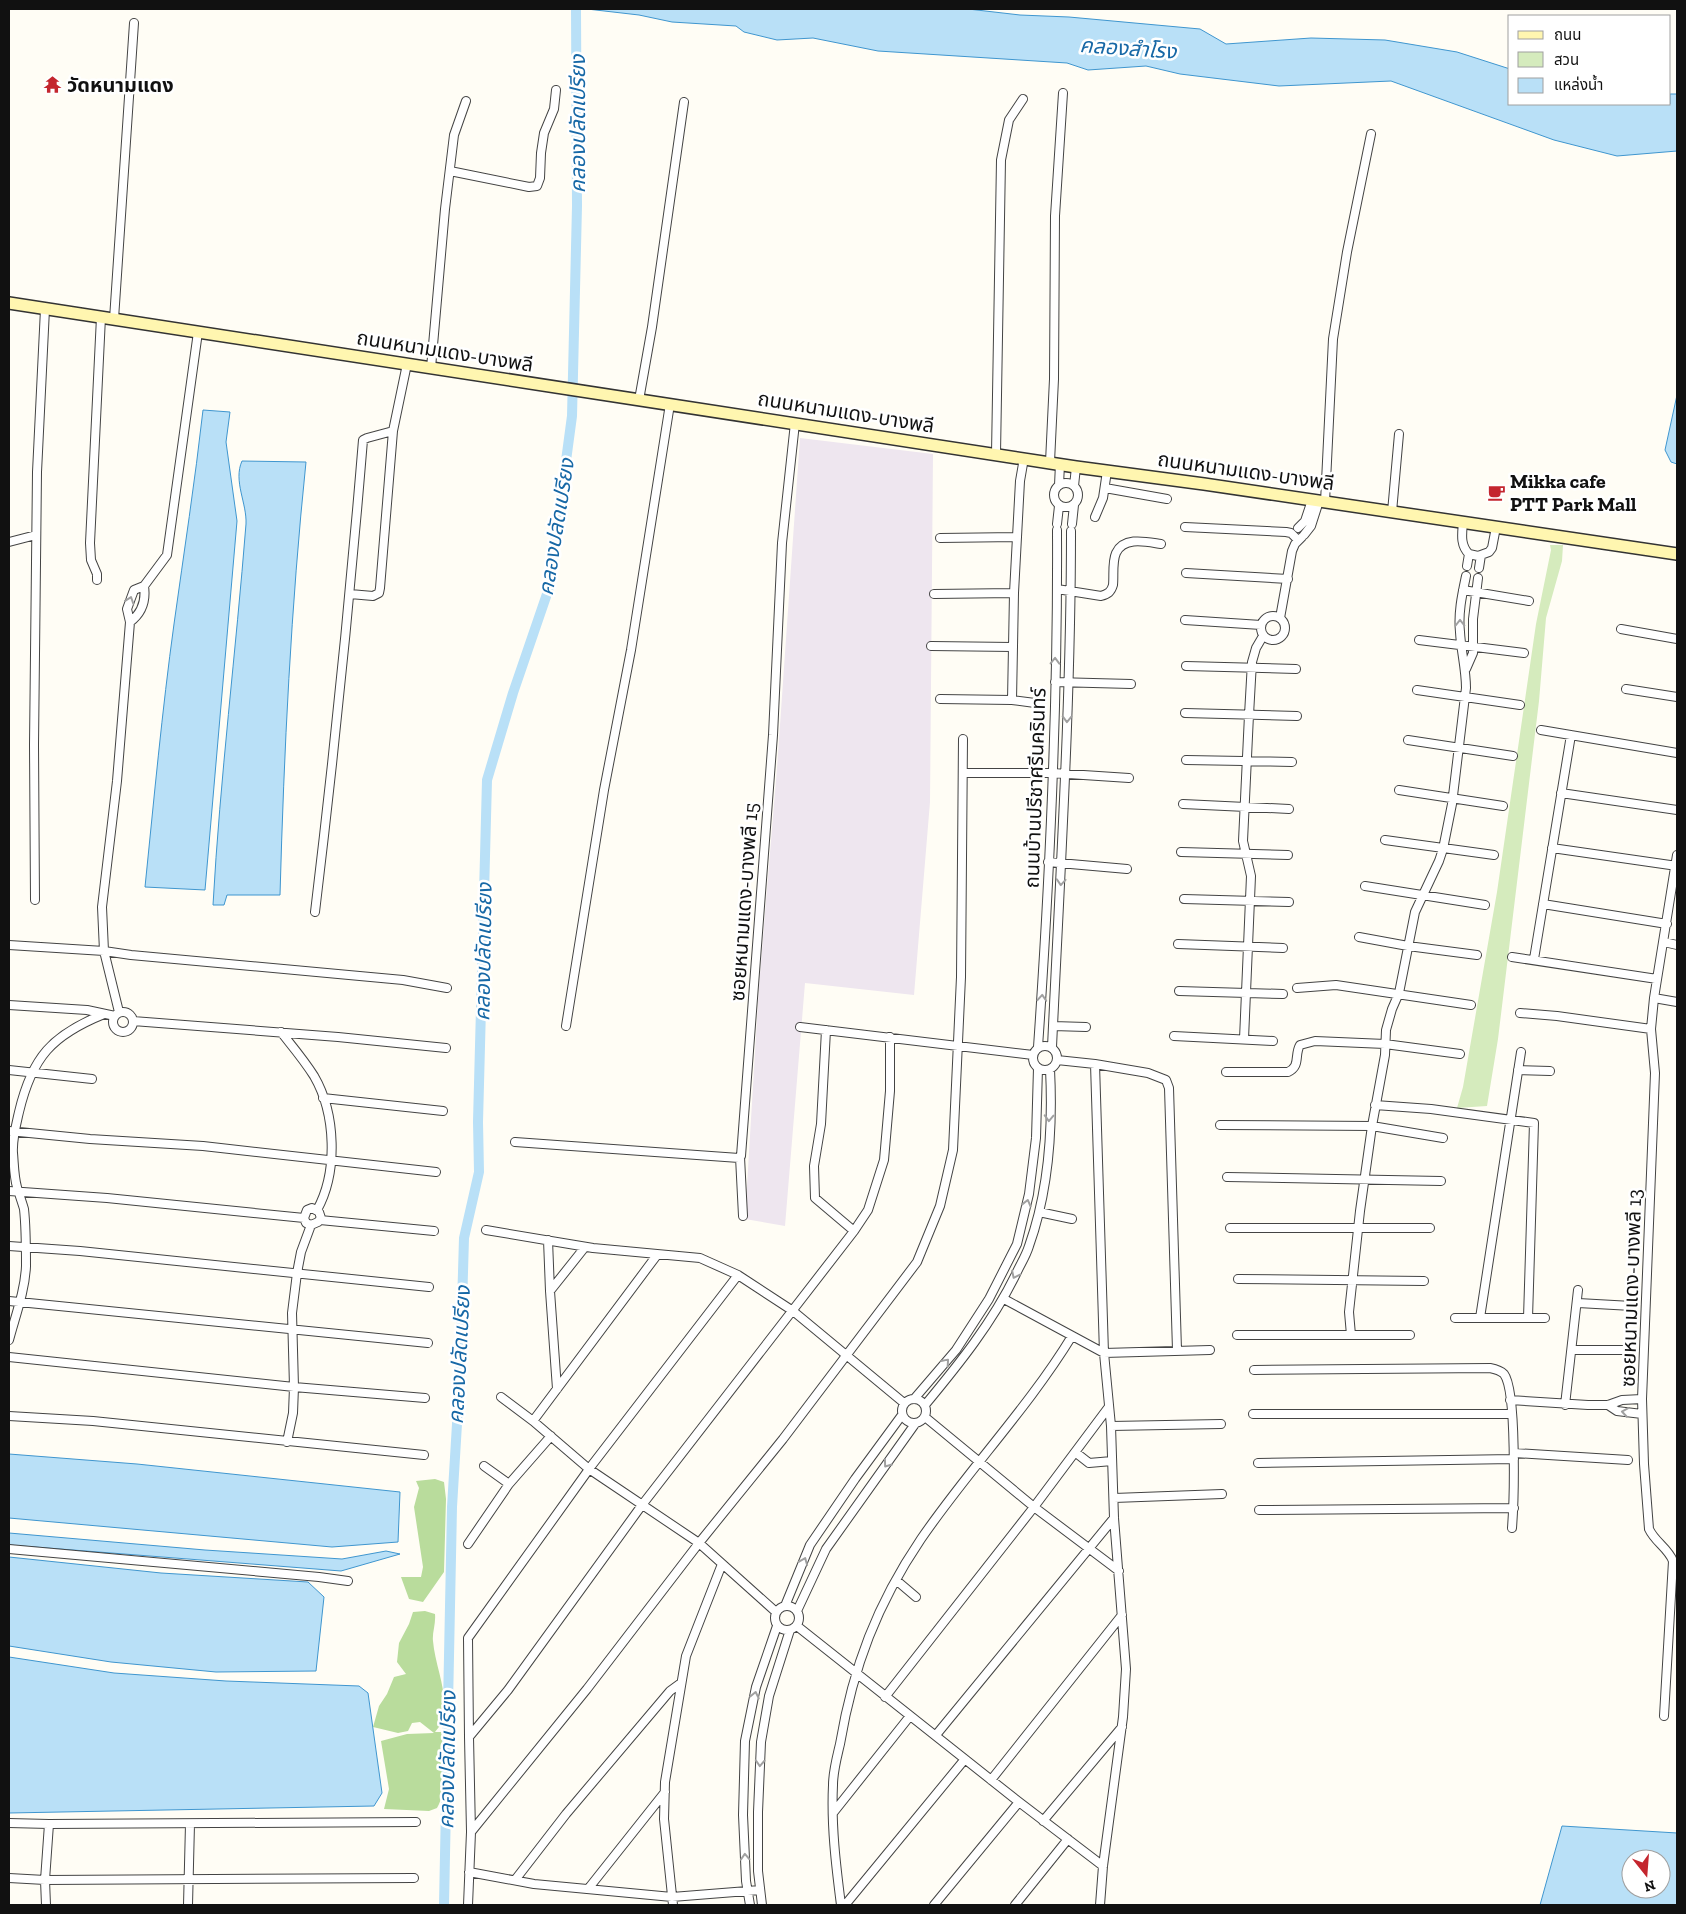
<svg xmlns="http://www.w3.org/2000/svg" width="1686" height="1914" viewBox="0 0 1686 1914" font-family="'Zilla Slab','Noto Sans Thai',serif">
	<style>
		.industrial { fill: #eee6ef }
		.green { fill: #d5ebbd }
		.forest { fill: #b9dc9c }
		.water { fill: #b9e0f7; stroke: #3f96cf; fill-rule: evenodd }
		.lines { fill: none; stroke-linecap: round; stroke-linejoin: round }
		.canal { stroke: #b9e0f7; stroke-width: 10 }
		.street-casing { stroke: #444; stroke-width: 10 }
		.secondary-casing { stroke: #333; stroke-width: 14 }
		.street { stroke: #fff; stroke-width: 8 }
		.secondary { stroke: #fff6b0; stroke-width: 11 }
		.oneway { stroke: #a0a0a0 }
		.labels { text-anchor: middle; dominant-baseline: central; stroke-width: 5; stroke-linejoin: round; paint-order: stroke }
		.poi-label { font-size: 20px; font-weight: bold; fill: #111; stroke: #fff; text-anchor: start }
		.street-label { font-size: 20px; fill: #111; stroke: #fff }
		.water-label { font-size: 21px; font-style: italic; fill: #1768a6; stroke: #fff }
	</style>
	<rect width="100%" height="100%" fill="#fffdf5"/>
	<!-- industrial -->
	<path class="industrial" d="M 800,438 L 933,454 L 930,802 L 914,995 L 805,983 L 785,1226 L 745,1219 L 759,986 L 777,768 Z"/>
	<!-- green -->
	<path class="green" d="M 1550,545 L 1563,545 L 1562,561 L 1546,618 L 1539,701 L 1498,1039 L 1487,1106 L 1457,1108 L 1463,1087 L 1497,892 L 1536,624 L 1551,550 Z"/>
	<!-- forest -->
	<path class="forest" d="M 435,1479 L 444,1482 L 446,1499 L 444,1572 L 423,1602 L 409,1599 L 401,1577 L 421,1577 L 423,1567 L 414,1507 L 419,1488 L 416,1481 Z
		M 425,1611 L 435,1614 C 436,1624 432,1633 433,1641 C 435,1666 449,1694 443,1719 C 442,1724 438,1728 435,1732 L 442,1732 C 442,1757 450,1785 437,1808 L 429,1811 L 384,1809 L 389,1789 L 381,1741 L 407,1734 L 434,1733 L 420,1722 L 412,1723 L 408,1731 L 398,1733 L 373,1727 L 379,1706 L 387,1694 L 394,1677 L 406,1674 L 397,1662 L 399,1643 L 409,1624 L 413,1612 Z"/>
	<!-- water -->
	<path class="water" d="M 587,9 L 968,9 L 1020,15 L 1069,17 L 1200,29 L 1226,44 L 1311,38 L 1385,40 L 1457,52 L 1510,69 L 1510,104 L 1670,104 L 1670,94 L 1677,94 L 1677,151 L 1617,156 L 1554,140 L 1391,81 L 1279,86 L 1180,74 L 1146,66 L 1088,70 L 1067,63 L 878,51 L 813,38 L 777,40 L 744,32 L 736,26 L 672,22 L 639,15 Z
		M 1677,395 L 1677,464 L 1671,462 L 1665,450 Z
		M 203,410 L 230,412 L 226,442 L 237,521 L 205,890 L 145,887 C 154,799 162,711 174,624 C 184,552 195,481 203,410 Z
		M 242,461 L 306,462 C 291,606 284,751 280,895 L 227,895 L 224,905 L 213,905 C 220,778 236,651 246,524 C 247,503 233,481 242,461 Z
		M 9,1454 L 137,1464 L 400,1492 L 398,1542 L 332,1547 L 9,1518 Z
		M 9,1533 L 205,1550 L 342,1559 L 386,1551 L 400,1554 L 341,1571 L 9,1545 Z
		M 9,1557 L 161,1573 L 308,1582 L 324,1597 L 316,1671 L 216,1672 L 111,1662 L 9,1646 Z
		M 9,1657 L 114,1673 L 226,1681 L 359,1686 L 368,1693 L 382,1793 L 374,1806 L 9,1813 Z
		M 1562,1826 L 1677,1833 L 1677,1905 L 1540,1905 ZM 1631,1859 L 1661,1859 L 1661,1889 L 1631,1889 Z"/>
	<g class="lines">
		<!-- canal -->
		<path class="canal" d="M 444,1905 L 452,1507 L 460,1374 L 464,1238 L 479,1172 L 478,1122 L 487,780 L 513,693 L 549,588 L 572,416 L 577,206 L 576,9"/>
		<defs>
			<path id="street" d="M 450,171 L 529,187 L 537,186 L 540,178 L 541,153 L 544,133 L 554,109 L 556,90
				M 114,319 L 134,23
				M 431,368 L 445,209 L 454,135 L 466,101
				M 639,400 L 652,327 L 684,102
				M 996,454 L 1001,160 L 1009,120 L 1023,99
				M 1050,462 L 1054,379 L 1055,216 L 1063,93
				M1054 495a12 12 0 1 1 24 0a12 12 0 1 1-24 0Z
				M 1059,485 L 1060,464
				M 1074,486 L 1076,467
				M 1105,488 L 1167,499
				M 1325,502 L 1333,339 L 1347,252 L 1371,134
				M 1392,512 L 1399,434
				M 1095,517 L 1103,498 L 1107,471
				M 1463,522 C 1462,534 1460,545 1469,554 L 1478,556 L 1489,552 L 1492,548 L 1496,527
				M 1057,524 L 1059,506
				M 1072,524 L 1074,505
				M 1185,527 L 1286,532 L 1291,533 L 1298,540
				M 1298,528 L 1305,521 L 1312,500
				M 1304,535 L 1311,526 L 1319,501
				M 940,538 L 1017,537
				M 9,542 L 36,535
				M 1467,566 L 1469,554
				M 1479,568 L 1481,555
				M 1186,573 L 1288,579
				M 97,580 L 97,574 L 91,560 L 90,543 L 101,317
				M 1057,589 L 1101,596 C 1108,594 1111,592 1113,585 C 1114,575 1112,562 1116,553 C 1124,536 1147,542 1161,544
				M 1463,590 L 1529,601
				M 350,594 L 373,596 L 379,593 L 380,588 L 393,431
				M 934,594 L 1014,593
				M1261 628a12 12 0 1 1 24 0a12 12 0 1 1-24 0Z
				M 1280,618 L 1292,551 L 1295,544 L 1302,537
				M 1185,620 L 1261,625
				M 130,622 C 142,613 146,600 144,586
				M 1621,629 L 1677,639
				M 1419,640 L 1524,653
				M 931,646 L 1013,647
				M 1186,666 L 1296,669
				M 1466,669 L 1473,653 L 1473,619 L 1478,578
				M 1055,682 L 1131,684
				M 1626,689 L 1677,697
				M 1417,690 L 1520,705
				M 940,699 L 1012,700 L 1035,703
				M 1012,700 L 1014,593 L 1020,481 L 1024,458
				M 1185,713 L 1297,716
				M 1541,730 L 1677,753
				M 1408,740 L 1513,756
				M 1186,760 L 1292,762
				M 964,773 L 1053,773 L 1129,778
				M 1399,790 L 1503,806
				M 1561,793 L 1677,810
				M 1183,804 L 1289,809
				M 1385,840 L 1494,855
				M 1552,848 L 1677,866
				M 1181,852 L 1288,855
				M 1048,862 L 1127,869
				M 1365,886 L 1485,905
				M 1184,899 L 1289,902
				M 35,900 L 34,745 L 37,472 L 45,309
				M 1543,904 L 1667,924
				M 315,912 C 334,755 350,598 363,440 L 367,438 L 393,431 L 407,364
				M 1359,937 L 1408,946 L 1477,955
				M 1664,942 L 1677,945
				M 1178,944 L 1283,948
				M 9,945 L 104,951 L 131,955 L 403,980 L 447,988
				M 1512,957 L 1657,979
				M 1534,959 L 1571,735
				M 1297,988 L 1336,985 L 1471,1005
				M 1179,991 L 1283,994
				M 1654,998 L 1677,1002
				M 9,1005 L 87,1010 L 115,1016
				M113 1022a10 10 0 1 1 20 0a10 10 0 1 1-20 0Z
				M 119,1012 L 104,951 L 102,907 L 117,781 L 130,622 L 127,609 L 134,590 L 144,586 L 167,555 L 198,332
				M 1520,1013 L 1557,1016 L 1651,1029
				M 133,1021 L 338,1037 L 446,1048
				M 566,1026 L 604,790 L 631,650 L 670,404
				M 1053,1026 L 1086,1027
				M 800,1027 L 1033,1055
				M 826,1030 L 821,1124 L 814,1166 L 815,1198 L 854,1231
				M 281,1032 C 292,1046 304,1060 314,1076 C 336,1114 338,1172 317,1210
				M 1174,1036 L 1273,1041
				M 1244,1039 L 1251,876 L 1243,841 L 1249,715 L 1252,662 L 1256,648 L 1263,636
				M1033 1058a12 12 0 1 1 24 0a12 12 0 1 1-24 0Z
				M 1038,1047 C 1050,875 1058,702 1057,530
				M 1052,1047 C 1060,875 1071,703 1071,531
				M 1057,1060 L 1095,1064 L 1104,1353 L 1111,1426 L 1114,1518 L 1126,1669 L 1123,1717 L 1103,1866 L 1100,1905
				M 1095,1064 L 1148,1073 L 1166,1080 L 1169,1088 L 1177,1350
				M 9,1070 L 92,1079
				M 1518,1070 L 1550,1071
				M 1226,1072 L 1288,1072 C 1301,1066 1294,1055 1300,1045 L 1315,1041 L 1385,1044 L 1460,1054
				M 323,1098 L 443,1111
				M 1375,1105 L 1431,1109 L 1534,1123 L 1528,1318
				M 1220,1125 L 1372,1126 L 1443,1138
				M 9,1131 L 90,1139 L 203,1146 L 436,1172
				M 515,1142 L 739,1158 L 741,1156 L 773,735 L 782,543 L 795,423
				M 740,1157 L 743,1216
				M 1227,1177 L 1441,1181
				M 9,1191 L 107,1198 L 304,1218
				M 1039,1212 L 1072,1219
				M 320,1220 L 434,1231
				M 1230,1228 L 1430,1228
				M 548,1240 L 550,1291
				M 9,1246 L 80,1251 L 429,1287
				M 738,1275 L 793,1311 L 904,1403
				M 1238,1279 L 1424,1281
				M 1004,1299 L 1104,1353 L 1210,1350
				M 9,1301 L 428,1343
				M 1578,1303 L 1632,1306
				M 1455,1318 L 1545,1318
				M 1480,1318 L 1521,1052
				M 1237,1335 L 1410,1335
				M 1351,1335 L 1349,1312 L 1360,1211 L 1372,1126 L 1385,1055 L 1386,1030 L 1392,1009 L 1399,993 L 1415,912 L 1439,861 L 1443,849 L 1452,804 L 1466,688 C 1466,669 1461,651 1460,632 C 1458,613 1462,595 1466,576
				M 9,1340 C 15,1317 25,1291 26,1266 C 26,1248 26,1227 24,1209 C 22,1202 19,1194 17,1187 C 14,1177 14,1164 13,1153 C 12,1140 16,1125 19,1112 C 32,1057 52,1035 104,1014
				M 1572,1350 L 1632,1350
				M 9,1357 L 294,1387 L 425,1398
				M 1254,1370 L 1490,1368 C 1495,1369 1500,1370 1504,1374 C 1517,1391 1514,1502 1512,1528
				M 557,1389 L 550,1291 L 585,1247
				M 501,1397 L 533,1421 L 657,1255
				M902 1411a12 12 0 1 1 24 0a12 12 0 1 1-24 0Z
				M 914,1399 L 956,1350 L 989,1299 L 1017,1244 L 1029,1194 L 1036,1138 L 1038,1068
				M 1510,1400 L 1588,1405 L 1608,1405 L 1622,1400 L 1642,1399
				M 925,1405 C 959,1364 992,1323 1016,1274 C 1020,1265 1026,1256 1029,1246 C 1049,1190 1053,1128 1050,1069
				M 1565,1405 L 1578,1290
				M 1608,1405 L 1617,1411 L 1642,1414
				M 1253,1414 L 1511,1414
				M 9,1416 L 93,1421 L 424,1455
				M 925,1417 L 1034,1507 L 1119,1571
				M 533,1421 L 589,1469 L 699,1543 L 776,1612
				M 1111,1426 L 1221,1424
				M 287,1442 L 293,1413 L 294,1387 L 292,1313 L 297,1273 L 301,1252 L 311,1225 L 318,1222 L 321,1218 L 319,1212 L 312,1208 L 307,1210 L 304,1218 L 306,1223 L 311,1225
				M 1075,1452 L 1089,1463 L 1112,1461
				M 1514,1453 L 1628,1460
				M 1258,1463 L 1514,1459
				M 484,1466 L 509,1484
				M 1114,1498 L 1222,1494
				M 1259,1510 L 1514,1508
				M 468,1544 L 509,1484 L 551,1436
				M 9,1549 L 319,1577 L 348,1581
				M 896,1580 L 916,1597
				M775 1618a12 12 0 1 1 24 0a12 12 0 1 1-24 0Z
				M 785,1606 L 810,1545 L 855,1479 L 902,1415
				M 797,1611 L 826,1549 L 915,1424
				M 797,1626 L 1019,1802 L 1103,1866
				M 885,1697 L 1034,1507 L 1108,1408
				M 1664,1716 L 1673,1561 C 1668,1548 1655,1542 1649,1529 L 1644,1464 L 1642,1399 L 1655,1073 L 1651,1029 L 1654,998 L 1677,855
				M 936,1735 L 1114,1518
				M 469,1737 L 468,1638 L 592,1465 L 738,1275 L 700,1258 L 593,1248 L 486,1230
				M 991,1780 L 1122,1615
				M 833,1813 L 910,1716
				M 1043,1821 L 1122,1727
				M 9,1823 L 49,1824 L 416,1822
				M 471,1832 L 469,1737 L 508,1690 L 642,1505 L 854,1231 L 868,1210 L 884,1160 L 890,1091 L 890,1037
				M 469,1872 L 534,1884 L 672,1897 L 760,1890
				M 9,1878 L 45,1880 L 414,1878
				M 515,1880 L 566,1814 L 670,1691 L 681,1683
				M 588,1889 L 665,1792
				M 46,1905 L 45,1880 L 49,1824
				M 188,1905 L 190,1824
				M 468,1905 L 471,1832 L 587,1689 L 699,1543 L 783,1439 L 917,1262 L 940,1206 L 953,1150 L 961,977 L 963,739
				M 673,1905 L 664,1819 L 665,1782 L 686,1656 L 722,1564
				M 750,1905 L 746,1881 L 743,1815 L 745,1741 L 756,1687 L 777,1626
				M 762,1905 L 758,1871 L 758,1812 L 761,1742 L 769,1696 L 790,1630
				M 841,1905 C 836,1866 831,1825 833,1785 C 833,1771 837,1757 840,1744 C 853,1667 877,1604 921,1539 C 969,1469 1028,1408 1072,1336
				M 845,1905 L 965,1759
				M 934,1905 L 1019,1802
				M 1015,1905 L 1068,1839"/>
			<path id="secondary" d="M 9,303 L 1076,467 L 1204,484 L 1677,554"/>
		</defs>
		<!-- street casing -->
		<use href="#street" class="street-casing"/>
		<!-- secondary casing -->
		<use href="#secondary" class="secondary-casing"/>
		<!-- street -->
		<use href="#street" class="street"/>
		<!-- secondary -->
		<use href="#secondary" class="secondary"/>
	</g>
	<!-- one-way arrows -->
	<defs><path id="oneway-chevron" d="M-2-3.5L2.5 0L-2 3.5" fill="none" stroke-width="1.6" stroke-linecap="round" stroke-linejoin="round" transform="scale(1.25)"/></defs>
	<g class="oneway">
		<use href="#oneway-chevron" transform="translate(130 600) rotate(-71)"/>
		<use href="#oneway-chevron" transform="translate(1460 623) rotate(-90)"/>
		<use href="#oneway-chevron" transform="translate(1055 661) rotate(-89)"/>
		<use href="#oneway-chevron" transform="translate(1067 719) rotate(91)"/>
		<use href="#oneway-chevron" transform="translate(1061 882) rotate(94)"/>
		<use href="#oneway-chevron" transform="translate(1042 998) rotate(-86)"/>
		<use href="#oneway-chevron" transform="translate(1049 1118) rotate(92)"/>
		<use href="#oneway-chevron" transform="translate(1027 1203) rotate(-76)"/>
		<use href="#oneway-chevron" transform="translate(1015 1275) rotate(116)"/>
		<use href="#oneway-chevron" transform="translate(946 1362) rotate(-49)"/>
		<use href="#oneway-chevron" transform="translate(1625 1412) rotate(-171)"/>
		<use href="#oneway-chevron" transform="translate(887 1464) rotate(126)"/>
		<use href="#oneway-chevron" transform="translate(804 1561) rotate(-68)"/>
		<use href="#oneway-chevron" transform="translate(755 1695) rotate(-78)"/>
		<use href="#oneway-chevron" transform="translate(760 1763) rotate(93)"/>
		<use href="#oneway-chevron" transform="translate(745 1857) rotate(-93)"/>
	</g>
	<!-- icons -->
	<defs>
		<symbol id="temple-bare" viewBox="-9 -9 18 18"><path d="M0-6L5-2H3V0L6.5 2.5H4V6H1.5V3h-3V6H-4V2.5H-6.5L-3 0V-2H-5Z" fill="#c4262e" stroke="#fff" stroke-width="2.5" paint-order="stroke"/></symbol>
		<symbol id="cafe-bare" viewBox="-9 -9 18 18"><path d="M-5.5-4.5H6V0H3Q3 3.5 0 3.5H-2.5Q-5.5 3.5-5.5 0ZM3-3.2v2h1.7v-2ZM-6 4.5H4V6H-6Z" fill="#c4262e" stroke="#fff" stroke-width="2.5" paint-order="stroke"/></symbol>
	</defs>
	<g fill-rule="evenodd">
		<use href="#temple-bare" x="40" y="72" width="25" height="25"/>
		<use href="#cafe-bare" x="1484" y="480" width="25" height="25"/>
	</g>
	<g class="labels">
		<!-- poi labels -->
		<g class="poi-label">
			<text x="67" y="85">วัดหนามแดง</text>
			<text x="1510" y="481">Mikka cafe<tspan x="1510" dy="23">PTT Park Mall</tspan></text>
		</g>
		<!-- street labels -->
		<g class="street-label">
			<text transform="translate(445 351) rotate(9)">ถนนหนามแดง-บางพลี</text>
			<text transform="translate(846 412) rotate(9)">ถนนหนามแดง-บางพลี</text>
			<text transform="translate(1246 471) rotate(8)">ถนนหนามแดง-บางพลี</text>
			<text transform="translate(1035 788) rotate(-88)">ถนนบ้านปรีชาศรีนครินทร์</text>
			<text transform="translate(744 902) rotate(-86)">ซอยหนามแดง-บางพลี 15</text>
			<text transform="translate(1631 1288) rotate(-88)">ซอยหนามแดง-บางพลี 13</text>
		</g>
		<!-- water labels -->
		<g class="water-label">
			<text transform="translate(1128 48) rotate(4)">คลองสำโรง</text>
			<text transform="translate(577 124) rotate(-90)">คลองปลัดเปรียง</text>
			<text transform="translate(556 527) rotate(-81)">คลองปลัดเปรียง</text>
			<text transform="translate(483 952) rotate(-89)">คลองปลัดเปรียง</text>
			<text transform="translate(459 1355) rotate(-87)">คลองปลัดเปรียง</text>
			<text transform="translate(447 1760) rotate(-89)">คลองปลัดเปรียง</text>
		</g>
	</g>
	<!-- border -->
	<rect width="1686" height="1914" fill="none" stroke="#111111" stroke-width="20"/>
	<!-- legend -->
	<rect x="1508" y="15" width="162" height="90" fill="#ffffff" stroke="#a0a0a0"/>
	<rect x="1518" y="31" width="25" height="8" fill="#fff6b0" stroke="#a0a0a0"/>
	<text x="1554" y="40" font-size="15" fill="#111111">ถนน</text>
	<rect x="1518" y="52" width="25" height="15" fill="#d5ebbd" stroke="#a0a0a0"/>
	<text x="1554" y="65" font-size="15" fill="#111111">สวน</text>
	<rect x="1518" y="78" width="25" height="15" fill="#b9e0f7" stroke="#a0a0a0"/>
	<text x="1554" y="90" font-size="15" fill="#111111">แหล่งน้ำ</text>
	<!-- north arrow -->
	<g transform="translate(1646 1874) rotate(163)"><circle r="24" fill="#ffffff" stroke="#a0a0a0"/>
	<path d="M0-4L9 19L0 12L-9 19Z" fill="#c4262e"/>
	<text y="-8" font-size="14" font-weight="bold" text-anchor="middle" fill="#111111">N</text>
	</g>
</svg>
